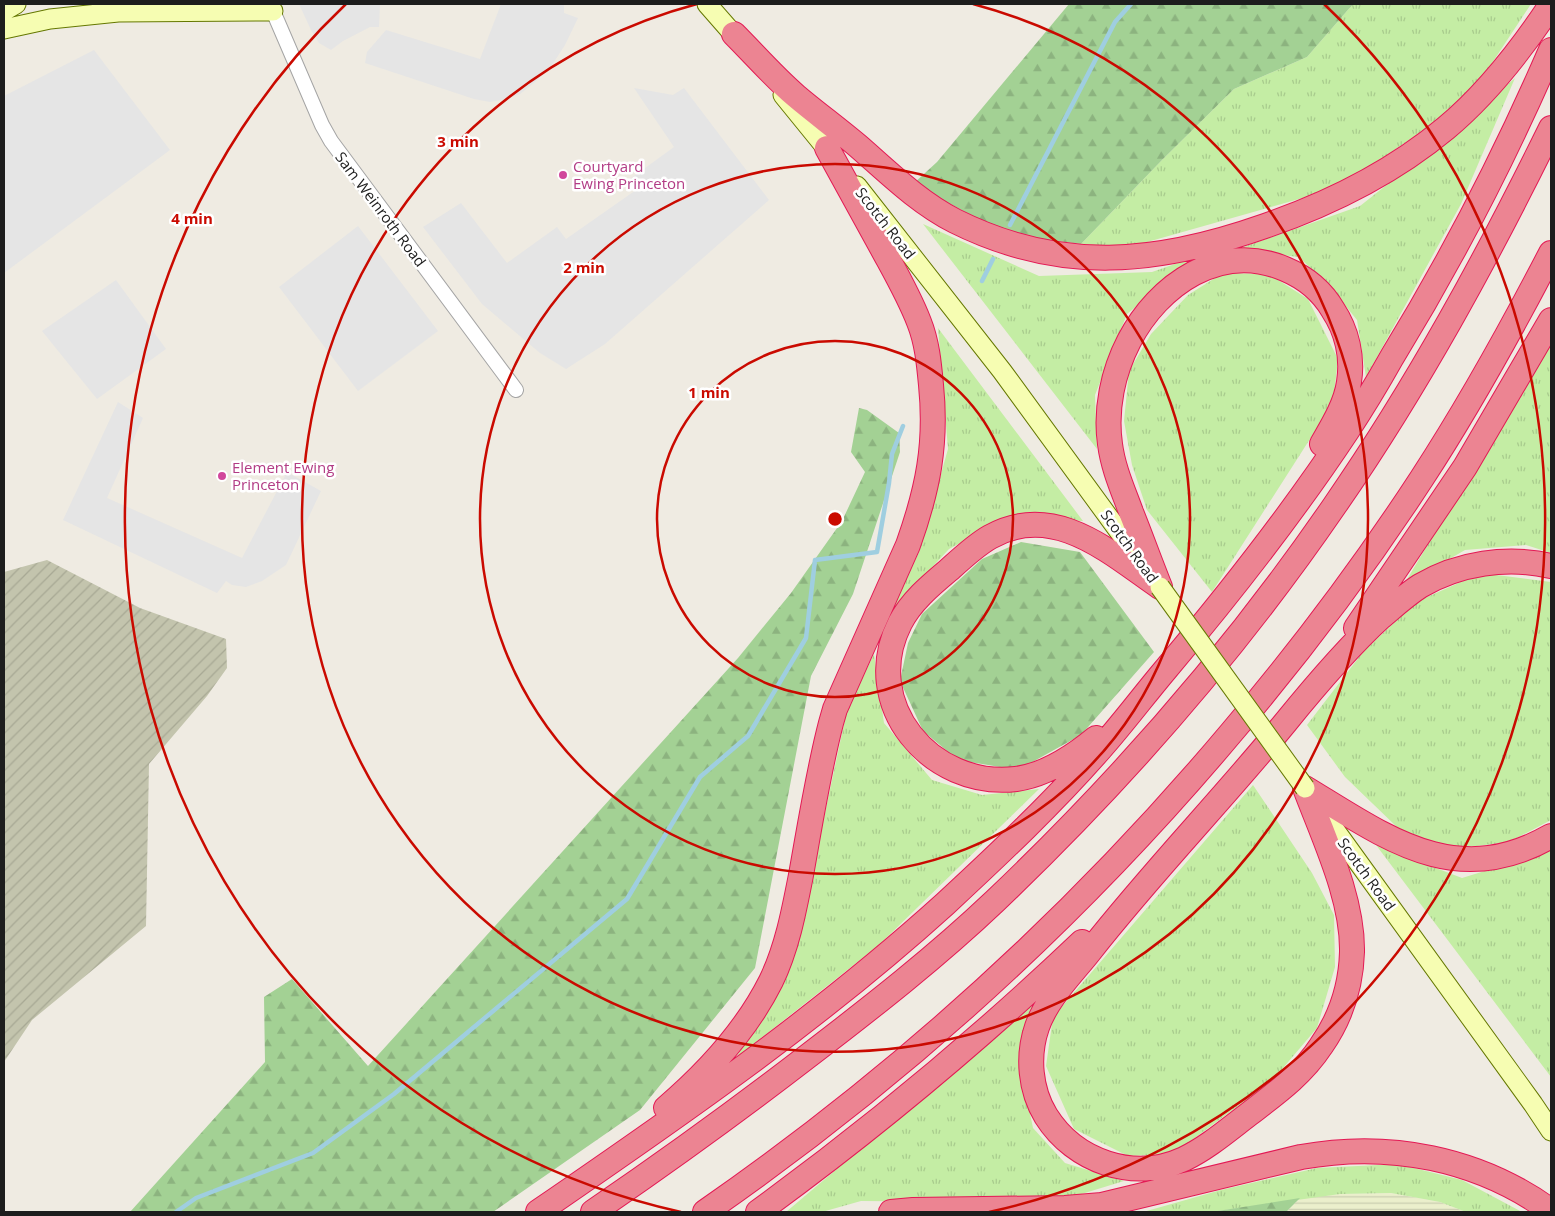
<svg xmlns="http://www.w3.org/2000/svg" width="1555" height="1216" viewBox="0 0 1555 1216" font-family="'Open Sans',sans-serif">
	<style>
		.construction { fill: url(#construction-furrows) }
		.farmland { fill: url(#farmland-rules) }
		.grass { fill: url(#grass-tufts) }
		.forest { fill: url(#forest-firs) }
		.parking { fill: #e5e5e5 }
		.lines { fill: none; stroke-linecap: round; stroke-linejoin: round }
		.stream { stroke: #9fcee0; stroke-width: 4.5 }
		.minor-casing { stroke: #a4a4a4; stroke-width: 16 }
		.secondary-casing { stroke: #657800; stroke-width: 21 }
		.motorway-casing { stroke: #e31954; stroke-width: 26 }
		.minor { stroke: #fff; stroke-width: 14 }
		.secondary { stroke: #f6fdb2; stroke-width: 19 }
		.motorway { stroke: #ec8492; stroke-width: 24 }
		.secondary-bridge-casing { stroke: #657800; stroke-width: 21; stroke-linecap: butt }
		.secondary-bridge { stroke: #f6fdb2; stroke-width: 19 }
		.ring { fill: none; stroke: #ca0a00; stroke-width: 2.5 }
		.hotel-dot { fill: #d1479c; stroke: #fff; stroke-width: 2 }
		.labels { text-anchor: middle; dominant-baseline: central; stroke-width: 5; stroke-linejoin: round; paint-order: stroke }
		.hotel-label { font-size: 15px; fill: #b23c85; stroke: #fff; text-anchor: start }
		.street-label { font-size: 15px; fill: #1d1d1d; stroke: #fff }
		.centre { fill: #ca0a00; stroke: #fff; stroke-width: 2.5 }
		.ring-label { font-size: 15px; text-anchor: middle; font-weight: bold; fill: #ca0a00; stroke: #fff; stroke-width: 5; stroke-linejoin: round; paint-order: stroke }
	</style>
	<defs>
		<pattern id="construction-furrows" width="10" height="10" patternUnits="userSpaceOnUse" patternTransform="scale(1.25)"><rect width="10" height="10" fill="#c3c4ad"/><path d="M-1 1l2-2M0 10L10 0M9 11l2-2" fill="none" stroke="#a7a894"/></pattern>
		<pattern id="farmland-rules" width="6" height="5" patternUnits="userSpaceOnUse" patternTransform="scale(1.25)"><rect width="6" height="5" fill="#ebefcc"/><path d="M0 2.5h6" fill="none" stroke="#c9ccaf"/></pattern>
		<pattern id="grass-tufts" width="24" height="20" patternUnits="userSpaceOnUse" patternTransform="scale(1.25)"><rect width="24" height="20" fill="#c4eda4"/><path d="M3 7l-1-3M5 7V3M7 7l1-3M15 17l-1-3M17 17v-4M19 17l1-3" fill="none" stroke="#a8cb8d"/></pattern>
		<pattern id="forest-firs" width="22" height="20" patternUnits="userSpaceOnUse" patternTransform="scale(1.25)"><rect width="22" height="20" fill="#a3d194"/><path d="M5 1l3.5 6h-7zM16 11l3.5 6h-7z" fill="#8cb37f"/></pattern>
	</defs>
	<rect width="100%" height="100%" fill="#efebe2"/>
	<!-- construction -->
	<path class="construction" d="M 47,560 L 140,608 L 226,639 L 227,668 L 207,696 L 149,764 L 146,926 L 32,1020 L 4,1062 L 4,572 Z"/>
	<!-- farmland -->
	<path class="farmland" d="M 1391,1193 L 1440,1202 L 1466,1212 L 1286,1212 L 1300,1198 L 1340,1194 Z"/>
	<!-- grass -->
	<path class="grass" d="M 1353,4 L 1531,4 L 1467,101 L 1338,188 L 1126,248 L 1081,244 L 1163,159 L 1234,89 L 1307,57 Z
		M 1515,78 L 1461,204 L 1366,377 L 1357,320 L 1331,288 L 1299,257 L 1235,250 L 1360,206 L 1465,123 Z
		M 923,224 L 1039,276 L 1152,272 L 1198,256 L 1127,314 L 1095,395 L 1097,449 Z
		M 1223,273 L 1269,274 L 1308,299 L 1338,359 L 1333,403 L 1212,592 L 1147,510 L 1132,465 L 1124,421 L 1129,371 L 1151,334 L 1188,295 Z
		M 938,328 L 1083,521 L 1010,517 L 949,549 L 890,613 L 919,552 L 948,449 Z
		M 1551,340 L 1551,553 L 1526,545 L 1465,550 L 1403,586 Z
		M 1481,573 L 1551,582 L 1551,820 L 1509,842 L 1444,850 L 1400,830 L 1345,777 L 1307,725 L 1363,652 L 1416,602 Z
		M 874,654 L 884,723 L 932,780 L 982,795 L 1039,789 L 879,945 L 736,1058 L 794,958 L 847,710 Z
		M 1253,785 L 1312,873 L 1334,915 L 1335,967 L 1317,1028 L 1272,1081 L 1173,1154 L 1128,1156 L 1074,1129 L 1046,1066 L 1053,1017 Z
		M 1376,845 L 1462,878 L 1537,855 L 1551,846 L 1551,1077 Z
		M 1037,1000 L 1021,1070 L 1033,1128 L 1065,1163 L 1124,1181 L 1062,1200 L 973,1202 L 861,1201 L 822,1212 L 786,1212 Z
		M 1398,1164 L 1462,1180 L 1522,1212 L 1466,1212 L 1440,1202 L 1391,1193 L 1340,1194 L 1211,1212 L 1143,1212 L 1221,1190 L 1317,1168 Z"/>
	<!-- forest -->
	<path class="forest" d="M 1069,4 L 1353,4 L 1307,57 L 1234,89 L 1163,159 L 1081,244 L 1008,235 L 913,184 L 937,162 Z
		M 859,408 L 867,410 L 899,433 L 900,452 L 853,594 L 811,676 L 755,968 L 640,1110 L 493,1212 L 130,1212 L 265,1062 L 264,997 L 292,979 L 368,1066 L 738,658 L 791,593 L 842,521 L 865,472 L 851,452 Z
		M 1021,542 L 1080,552 L 1154,652 L 1081,735 L 1018,770 L 958,760 L 923,731 L 900,681 L 908,643 L 922,614 L 982,559 Z
		M 1300,1198 L 1286,1212 L 1211,1212 Z"/>
	<!-- parking -->
	<path class="parking" d="M 299,4 L 380,4 L 379,27 L 370,27 L 343,41 L 331,50 L 319,43 L 311,30 Z
		M 501,4 L 564,4 L 564,13 L 578,18 L 565,45 L 552,65 L 535,82 L 520,94 L 506,99 L 490,102 L 474,99 L 365,63 L 367,52 L 386,30 L 480,59 Z
		M 94,50 L 170,150 L 4,273 L 4,96 Z
		M 634,88 L 673,95 L 684,88 L 769,200 L 605,344 L 566,369 L 540,353 L 482,304 L 423,227 L 461,203 L 507,263 L 557,227 L 566,239 L 636,190 L 630,179 L 674,147 Z
		M 358,226 L 438,331 L 358,391 L 279,287 Z
		M 116,280 L 166,349 L 97,399 L 42,331 Z
		M 118,402 L 143,418 L 107,498 L 242,558 L 287,472 L 321,491 L 286,565 L 262,581 L 246,587 L 232,585 L 226,581 L 217,593 L 63,520 Z"/>
	<g class="lines">
		<!-- stream -->
		<path class="stream" d="M 1010,225 L 1115,22 L 1131,4
			M 982,281 L 993,259
			M 176,1212 L 196,1198 L 313,1153 L 394,1094 L 627,899 L 700,777 L 748,736 L 806,638 L 815,560 L 877,552 L 889,483 L 892,454 L 903,426"/>
		<defs>
			<path id="minor" d="M 273,11 L 322,125 L 331,141 L 516,390"/>
			<path id="secondary" d="M 707,4 L 742,44
				M 4,11 L 16,4
				M 4,29 L 50,19 L 118,12 L 273,11
				M 783,95 L 835,159
				M 857,186 L 1002,371 L 1148,571
				M 1319,808 L 1533,1104 L 1551,1131"/>
			<path id="motorway" d="M 734,34 C 754,54 774,77 796,96 C 816,113 838,129 858,146 C 889,173 918,202 955,221 C 1061,274 1157,264 1265,226 C 1332,203 1392,173 1446,128 C 1488,93 1521,50 1551,5
				M 1160,587 C 1150,562 1141,537 1131,512 C 1123,490 1113,468 1110,444 C 1105,409 1113,372 1129,341 C 1158,285 1220,241 1285,269 C 1304,277 1322,291 1333,310 C 1347,331 1353,357 1349,382 C 1346,404 1333,425 1322,444
				M 1356,628 L 1465,467 L 1551,320
				M 1096,738 C 1073,757 1046,775 1016,779 C 931,789 859,704 900,623 C 911,601 932,584 951,568 C 963,557 976,545 990,537 C 1054,501 1109,552 1160,587
				M 1305,788 C 1324,839 1353,898 1352,952 C 1351,986 1340,1019 1321,1046 C 1302,1075 1275,1094 1249,1114 C 1228,1130 1207,1148 1184,1159 C 1134,1182 1075,1162 1046,1116 C 1030,1090 1027,1056 1037,1027 C 1047,998 1072,974 1090,951 C 1152,872 1222,800 1285,723 C 1315,686 1346,649 1381,617 C 1394,606 1406,595 1420,586 C 1459,563 1507,556 1551,566
				M 1305,788 C 1386,837 1455,891 1551,836
				M 666,1108 C 708,1072 746,1031 771,981 C 787,948 794,911 801,875 C 810,825 818,773 831,723 L 835,709 L 908,545 C 928,489 937,444 931,385 C 929,363 927,342 919,322 C 909,296 895,272 882,248 C 863,214 845,181 827,148
				M 538,1212 C 678,1116 818,1019 945,904 C 999,854 1053,803 1101,748 C 1124,722 1144,695 1166,669 C 1230,593 1292,514 1347,431 C 1363,407 1378,382 1392,357 C 1452,259 1505,156 1551,50
				M 593,1212 C 666,1162 738,1110 808,1056 C 872,1007 936,957 995,901 C 1121,781 1237,648 1335,505 C 1418,385 1487,258 1551,128
				M 705,1212 C 901,1076 1078,915 1231,733 C 1300,652 1364,567 1422,478 C 1469,406 1511,330 1551,253
				M 758,1212 C 872,1129 980,1039 1082,942
				M 891,1212 L 913,1210 L 1065,1208 L 1102,1205 L 1301,1157 C 1389,1141 1478,1158 1551,1211"/>
		</defs>
		<!-- minor casing -->
		<use href="#minor" class="minor-casing"/>
		<!-- secondary casing -->
		<use href="#secondary" class="secondary-casing"/>
		<!-- motorway casing -->
		<use href="#motorway" class="motorway-casing"/>
		<!-- minor -->
		<use href="#minor" class="minor"/>
		<!-- secondary -->
		<use href="#secondary" class="secondary"/>
		<!-- motorway -->
		<use href="#motorway" class="motorway"/>
		<defs>
			<path id="secondary-bridge" d="M 1160,587 L 1305,788"/>
		</defs>
		<!-- secondary-bridge casing -->
		<use href="#secondary-bridge" class="secondary-bridge-casing"/>
		<!-- secondary-bridge -->
		<use href="#secondary-bridge" class="secondary-bridge"/>
	</g>
	<!-- distance rings -->
	<g class="ring">
		<circle cx="835" cy="519" r="178"/>
		<circle cx="835" cy="519" r="355"/>
		<path d="M973 4A533 533 0 1 1 697 4"/>
		<path d="M681 1212A710 710 0 0 1 346 4M1324 4A710 710 0 0 1 989 1212"/>
	</g>
	<!-- markers -->
	<g class="hotel-dot">
		<circle cx="563" cy="175" r="5"/>
		<circle cx="222" cy="476" r="5"/>
	</g>
	<g class="labels">
		<!-- hotel labels -->
		<g class="hotel-label">
			<text x="573" y="166">Courtyard<tspan x="573" dy="17">Ewing Princeton</tspan></text>
			<text x="232" y="467">Element Ewing<tspan x="232" dy="17">Princeton</tspan></text>
		</g>
		<!-- street labels -->
		<g class="street-label">
			<text transform="translate(381 209) rotate(53)">Sam Weinroth Road</text>
			<text transform="translate(886 223) rotate(52)">Scotch Road</text>
			<text transform="translate(1130 546) rotate(54)">Scotch Road</text>
			<text transform="translate(1367 874) rotate(54)">Scotch Road</text>
		</g>
	</g>
	<circle cx="835" cy="519" r="8" class="centre"/>
	<g class="ring-label">
		<text x="458" y="147">3 min</text>
		<text x="192" y="224">4 min</text>
		<text x="584" y="273">2 min</text>
		<text x="709" y="398">1 min</text>
	</g>
	<!-- border -->
	<rect width="1555" height="1216" fill="none" stroke="#1d1d1d" stroke-width="10"/>
</svg>
